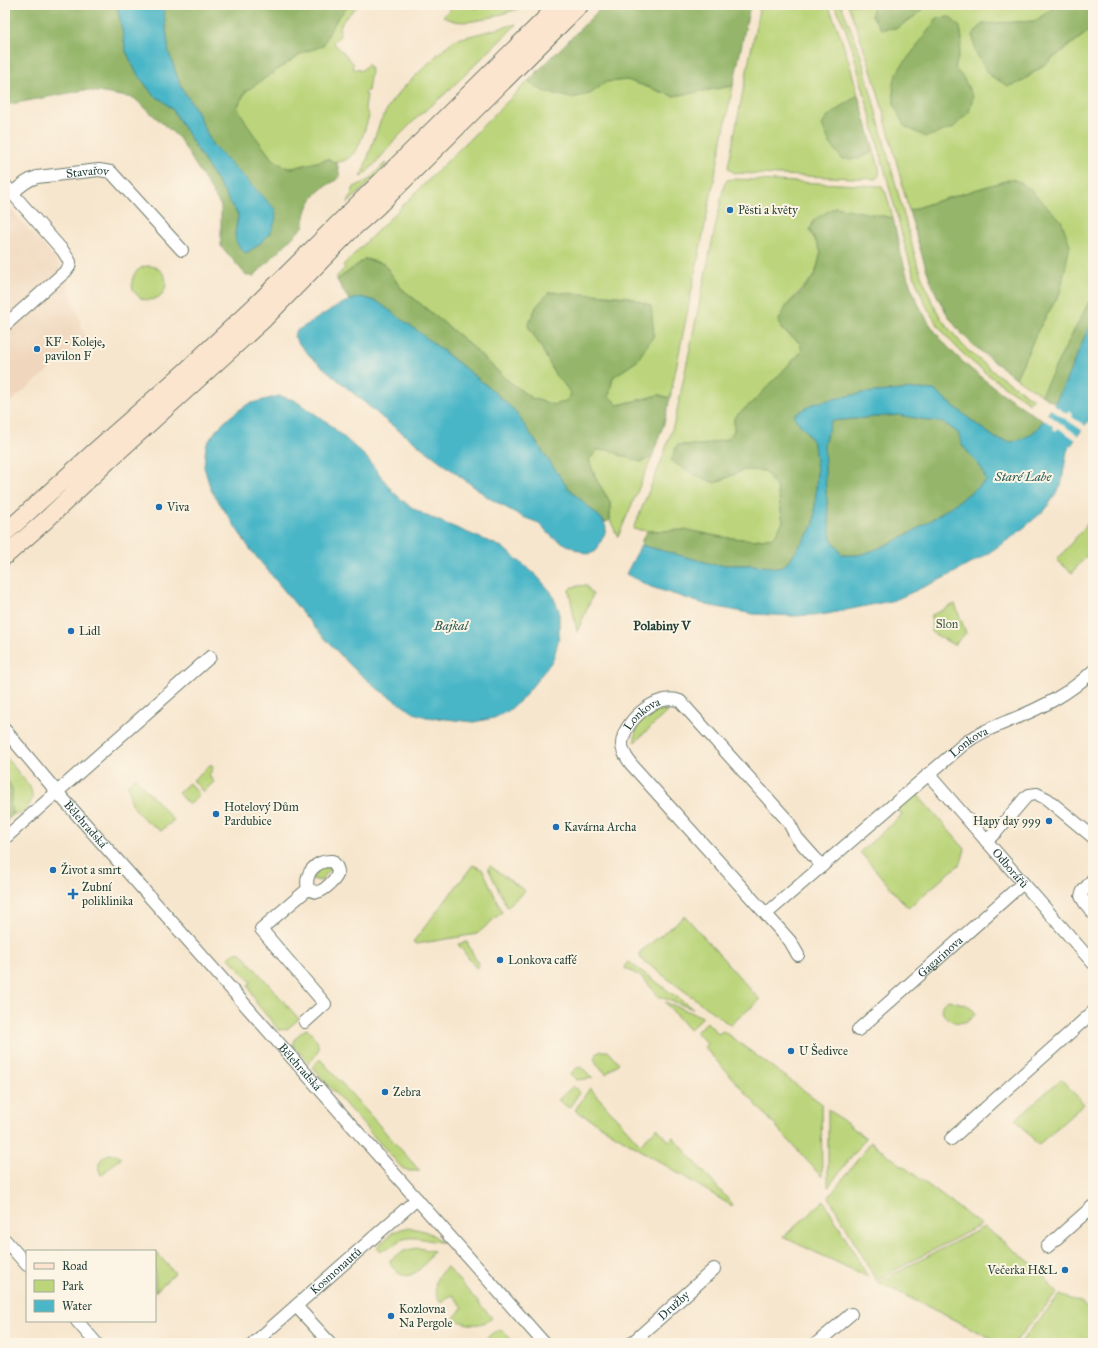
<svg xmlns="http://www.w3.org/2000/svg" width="1098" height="1348" viewBox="0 0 1098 1348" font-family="'IM FELL Great Primer',serif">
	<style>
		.built { fill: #f0d6bc }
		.green { fill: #bcd57b; stroke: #6e8958; fill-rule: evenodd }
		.forest { fill: #95b66b; stroke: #5a7a50 }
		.water { fill: #4ab6c7; stroke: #347a7e; fill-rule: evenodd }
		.pier { fill: #f7e6ce }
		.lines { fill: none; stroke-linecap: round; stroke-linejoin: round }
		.street-casing { stroke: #6b786a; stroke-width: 14 }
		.secondary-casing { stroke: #6b786a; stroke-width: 19 }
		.street { stroke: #fff; stroke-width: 12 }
		.secondary { stroke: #fbe5cf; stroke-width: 17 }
		.poi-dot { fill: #1f6fb2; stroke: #fcf5e5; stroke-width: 1.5 }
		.labels { text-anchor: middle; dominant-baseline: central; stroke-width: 4; stroke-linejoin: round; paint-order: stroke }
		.street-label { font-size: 12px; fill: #1f3d34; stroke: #fcf5e5 }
		.poi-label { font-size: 12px; fill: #1f3d34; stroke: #fcf5e5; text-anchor: start }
		.park-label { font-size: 12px; fill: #3e5b42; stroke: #fcf5e5 }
		.water-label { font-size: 13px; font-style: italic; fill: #2a5b59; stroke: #fcf5e5 }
		.neighbourhood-label { font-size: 13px; font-weight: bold; fill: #1f3d34; stroke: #fcf5e5 }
	</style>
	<rect width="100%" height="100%" fill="#fcf5e5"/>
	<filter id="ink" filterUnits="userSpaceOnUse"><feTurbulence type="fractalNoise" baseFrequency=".025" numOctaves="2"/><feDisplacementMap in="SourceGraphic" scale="8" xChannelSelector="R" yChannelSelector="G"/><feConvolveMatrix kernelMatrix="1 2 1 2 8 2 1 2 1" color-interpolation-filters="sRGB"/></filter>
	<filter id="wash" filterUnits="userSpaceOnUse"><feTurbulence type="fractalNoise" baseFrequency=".012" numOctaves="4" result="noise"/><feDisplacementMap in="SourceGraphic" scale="16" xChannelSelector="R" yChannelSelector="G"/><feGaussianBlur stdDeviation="0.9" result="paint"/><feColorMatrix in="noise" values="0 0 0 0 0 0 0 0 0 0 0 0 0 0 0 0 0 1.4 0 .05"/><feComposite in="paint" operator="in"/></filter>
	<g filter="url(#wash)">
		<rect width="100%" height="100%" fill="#f7e6ce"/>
		<!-- built -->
		<path class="built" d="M 5,203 L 61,265 L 86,339 L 8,404 L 5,401 Z"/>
		<!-- green -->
		<path class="green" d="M 350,5 L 359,5 C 350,14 337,22 340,36 L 333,42 L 354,64 L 352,66 L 355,70 L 357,68 L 361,71 L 368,64 L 371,70 L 368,91 L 366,91 L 365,94 L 367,95 L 365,108 L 369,116 C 363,133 359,160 338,162 C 333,163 329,159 324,161 C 313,163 301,168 291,168 C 271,168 246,123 237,108 L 246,91 L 304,52 L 323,46 C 330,29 336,18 350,5 Z
			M 451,5 L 477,8 L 488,5 L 518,5 L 518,9 C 497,15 462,30 443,16 L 453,7 Z
			M 760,5 L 828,5 C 841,34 850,64 858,95 L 827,117 L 858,159 L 874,151 C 876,159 884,173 876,179 L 735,173 L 730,170 L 728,167 Z
			M 834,5 L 841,5 L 859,49 L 918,267 L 932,302 L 942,320 L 966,349 L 998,375 L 1033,399 L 1030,403 C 997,382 964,360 940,328 C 915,296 904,240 893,201 C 880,151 866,101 853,51 L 845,27 Z
			M 848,5 L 873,5 L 872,16 L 917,15 L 926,5 L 1057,5 L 1035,21 L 982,24 L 1020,83 L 1093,28 L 1093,294 L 1041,395 L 1016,378 L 1038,330 L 1060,293 L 1012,179 L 931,203 L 909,211 C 891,142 875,71 848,5 ZM 960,27 L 962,40 L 955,69 L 963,77 L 900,68 L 915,49 Z
			M 516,24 L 514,27 L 446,93 L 421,114 L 395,140 L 375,164 L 361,177 L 380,122 L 392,101 L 404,87 L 438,54 L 454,40 Z
			M 627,80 L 673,96 L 733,86 L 670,398 L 659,395 L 618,405 L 609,396 L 613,377 L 637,361 L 651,306 L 629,297 L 596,294 L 528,326 L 540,345 L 556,376 L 564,384 L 571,394 L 566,401 L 554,405 L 531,398 L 506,379 L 468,343 L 401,288 L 384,264 L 365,259 L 337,280 L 337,276 L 345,268 L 343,265 L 528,81 L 543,91 L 590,94 L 606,82 Z
			M 385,163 L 387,163 L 377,176 L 348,203 L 354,187 L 369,180 Z
			M 733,179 L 881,186 L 886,193 L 893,218 L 835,207 L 810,230 L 821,252 L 815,275 L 787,305 L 781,329 L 799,342 L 802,351 L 756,399 L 734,418 L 734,431 L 727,439 L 704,445 L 677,445 L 715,483 L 744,470 L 765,471 L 777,488 L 783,522 L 774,537 L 754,540 L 721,537 L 688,530 L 648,531 L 633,529 L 661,462 L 675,420 L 724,185 L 727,180 Z
			M132 283a17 17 0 1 1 34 0a17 17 0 1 1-34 0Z
			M 961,373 L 936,386 L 946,376 Z
			M 597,450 L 610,450 L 622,456 L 641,462 L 652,457 L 618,537 L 610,520 L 610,502 L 596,479 L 589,460 Z
			M 1093,517 L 1093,548 L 1072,573 L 1057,560 Z
			M 586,585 L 593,595 L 577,632 L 569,590 L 572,587 Z
			M 955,604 L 966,633 L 954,645 L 931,632 L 932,622 L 930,616 Z
			M 660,710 L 668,711 L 635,742 C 634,725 643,714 660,710 Z
			M 5,756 L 30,787 C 35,799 30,806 21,814 L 14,814 L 10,804 C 13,797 11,784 5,779 Z
			M 211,764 L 213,768 L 209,775 L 214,782 L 203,792 L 193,780 Z
			M 135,778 L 174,820 L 161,831 C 140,817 130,810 128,784 Z
			M 189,783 L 199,794 L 189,805 L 178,793 Z
			M 915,792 L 965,849 L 961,863 L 908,908 L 860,852 L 902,815 L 897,808 Z
			M 473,865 L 483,870 L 502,912 L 477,934 L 416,944 L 413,942 Z
			M 490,866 L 525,891 L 507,907 L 488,868 Z
			M 321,867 L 332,867 L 321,881 L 312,879 Z
			M 685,916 L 760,1000 L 730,1025 L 640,958 L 639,954 L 641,951 Z
			M 467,942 L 478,964 L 478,967 L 476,968 L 458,944 Z
			M 235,952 L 240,952 L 242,954 L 299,1019 L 287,1029 L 279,1030 L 257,1004 L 248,985 L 251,982 L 229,958 Z
			M 628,962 L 629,962 L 693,1009 L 658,996 L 643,978 L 625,968 L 625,965 Z
			M 949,1000 L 967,1005 L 975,1012 L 975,1014 C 959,1037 927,1008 949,1000 Z
			M 665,1002 L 703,1017 L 689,1030 Z
			M 707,1022 L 718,1034 L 723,1031 L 821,1103 L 822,1175 L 821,1176 L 704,1047 L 707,1044 L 696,1032 Z
			M 307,1028 C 319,1042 324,1048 309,1063 L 293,1046 C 293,1037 301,1033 307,1028 Z
			M 602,1051 L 608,1051 L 619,1063 L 606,1074 L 597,1064 L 594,1058 L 597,1053 Z
			M 320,1059 L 420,1171 L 409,1171 L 402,1168 L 312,1067 Z
			M 581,1067 L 593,1078 L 577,1080 L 570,1074 L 577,1068 Z
			M 1061,1079 L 1084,1104 L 1038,1145 L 1016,1119 Z
			M 573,1086 L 580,1092 L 569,1108 L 558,1100 Z
			M 590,1088 L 640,1144 L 657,1128 L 669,1141 L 673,1137 L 733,1205 L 732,1206 L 575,1110 Z
			M 828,1109 L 866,1138 L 828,1187 Z
			M 871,1142 L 981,1225 L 876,1280 L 829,1197 Z
			M 109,1154 L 117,1154 L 121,1158 L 101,1175 C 96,1166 99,1158 109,1154 Z
			M 824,1201 L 868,1277 L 783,1237 Z
			M 984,1227 L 1040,1270 L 1050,1286 L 1057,1293 L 1014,1343 L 1001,1343 L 878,1282 Z
			M 405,1228 C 421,1229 429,1231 442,1242 C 429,1242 417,1235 404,1239 C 395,1242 391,1251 379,1250 L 377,1247 L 393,1232 Z
			M 419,1248 L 433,1251 C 426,1264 411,1285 396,1271 C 393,1268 390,1265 390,1260 C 400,1252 407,1249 419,1248 Z
			M 155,1251 L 175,1273 L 155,1292 Z
			M 447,1267 L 492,1318 C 481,1327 465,1326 454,1318 L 463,1307 L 452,1295 L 440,1302 C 432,1287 434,1278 447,1267 Z
			M 1060,1295 L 1081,1303 L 1093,1314 L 1093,1342 L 1020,1343 Z
			M 501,1329 L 515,1343 L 482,1343 L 491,1334 Z"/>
		<!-- forest -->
		<path class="forest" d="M 5,5 L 117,5 L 126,51 L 136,72 L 153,95 L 162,100 L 172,109 L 238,215 L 235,234 L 246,253 C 259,246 268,237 274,224 L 238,171 L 212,144 L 195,108 L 181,87 L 169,53 L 163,5 L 350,5 C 336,18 330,29 323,46 L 304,52 L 246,91 L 237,107 L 252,132 L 273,160 L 289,169 L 328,159 L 337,163 L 340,177 C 334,182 329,184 324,187 C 311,196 304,211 304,226 L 254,276 L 247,276 L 221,246 L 221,206 L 179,138 L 134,98 L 85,90 L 5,105 Z
			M 604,5 L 750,5 L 733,86 L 673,96 L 627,80 L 606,82 L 590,94 L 571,98 L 543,91 L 528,81 Z
			M 873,5 L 926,5 L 917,15 L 897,28 L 881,29 L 872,16 Z
			M 1057,5 L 1093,5 L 1093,28 L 1019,83 L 1008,86 L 991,76 L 983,65 L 975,51 L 973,35 L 982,24 L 1035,21 Z
			M 950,17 L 960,27 L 962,40 L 955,69 L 963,77 L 973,97 L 969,112 L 953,128 L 926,137 L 904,126 L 894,104 L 893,83 L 900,68 L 915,49 L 937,18 Z
			M 858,95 L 874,151 L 858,159 L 842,159 L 830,143 L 822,125 L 827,117 Z
			M 1012,179 L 1024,184 L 1061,220 L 1070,245 L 1060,293 L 1038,330 L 1016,378 C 992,360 966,343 949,317 C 928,286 920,246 909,211 L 931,203 Z
			M 835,207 L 893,218 C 900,249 906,283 922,311 C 949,361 998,390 1043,421 L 1034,432 L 1024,438 L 1012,442 L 997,439 L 976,424 L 934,390 L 916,389 L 862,393 L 796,420 L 807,432 L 814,444 L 817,470 L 814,525 L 789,561 L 780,568 L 752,565 L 716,565 L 641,545 L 643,537 L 648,531 L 688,530 L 721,537 L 754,540 L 774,537 L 783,522 L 777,488 L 765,471 L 744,470 L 715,483 L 691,473 L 671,461 L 677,445 L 703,445 L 727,439 L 734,431 L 734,418 L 756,399 L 802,351 L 799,342 L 781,329 L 779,320 L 787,305 L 801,292 L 815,275 L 821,252 L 810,230 L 814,220 Z
			M 365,259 L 384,264 L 401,288 L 468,343 L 506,379 L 531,398 L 554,405 L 566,401 L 571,394 L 564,384 L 556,376 L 540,345 L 528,326 L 536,307 L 549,292 L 629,297 L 651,306 L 654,335 L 637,361 L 613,377 L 609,396 L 618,405 L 659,395 L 670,398 L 664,423 L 652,457 L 641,462 L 622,456 L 610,450 L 597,450 L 589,460 L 596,479 L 610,502 L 610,520 L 604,523 L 602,519 L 567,487 L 514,410 L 491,389 L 445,352 L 378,302 L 361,297 L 349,300 L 337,280 Z
			M 1093,294 L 1093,322 L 1088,329 L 1065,383 L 1055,403 L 1041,395 Z
			M 898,415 L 944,423 L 959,433 L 962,445 L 982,469 L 986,481 C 948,509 909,539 863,554 C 856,556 848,555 842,555 L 831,538 L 826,492 L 824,444 L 831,421 Z
			M 5,779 C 14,786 14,794 10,804 L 14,814 L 5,822 Z"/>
		<!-- water -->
		<path class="water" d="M 117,5 L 163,5 L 169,53 L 181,87 L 195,108 L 212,144 L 275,209 C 280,228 262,244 246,253 C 230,242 236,232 238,215 L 172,109 L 162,100 L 153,95 L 136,72 L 126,51 Z
			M 361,297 L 378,302 L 419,332 L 491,389 L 514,410 L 567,487 L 602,519 L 606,527 L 605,533 L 596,551 L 592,553 L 587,554 L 575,549 L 552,537 L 539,523 L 523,517 L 489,498 L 385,420 L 312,358 L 299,344 L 294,336 L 296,331 C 319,319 335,303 361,297 Z
			M 1093,322 L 1093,414 L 1067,451 L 1061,486 L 1046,509 L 1015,535 L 984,556 L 950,575 L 895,600 L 827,614 L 795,616 L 753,614 L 707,605 L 651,587 L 626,574 L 641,545 L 716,565 L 752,565 L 780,568 L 789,561 L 814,525 L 817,470 L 814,445 L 807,432 L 796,420 L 794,415 L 815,403 L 862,393 L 916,389 L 934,390 L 976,424 L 997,439 L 1012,442 L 1024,438 L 1034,432 L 1043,421 L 1055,403 L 1065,383 L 1088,329 ZM 898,415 L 944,423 L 958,433 L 962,445 L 982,469 L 986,481 C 948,509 909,539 863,554 C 856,556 848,555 842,555 L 831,538 L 826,492 L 824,444 L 831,421 Z
			M 279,396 L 294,400 L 327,422 L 367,458 L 393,492 L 408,505 L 425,515 L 502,547 L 536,575 L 551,592 L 559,610 L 559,638 L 553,660 L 522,699 L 508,711 L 494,718 L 474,722 L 426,717 L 414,713 L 378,689 L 352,667 L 315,628 L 250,549 L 211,490 L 204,467 L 206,445 L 217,429 L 231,416 L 248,404 Z"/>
		<!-- pier -->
		<path class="pier" d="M 1052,404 L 1067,414 L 1069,411 L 1073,414 L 1072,417 L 1086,426 L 1083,431 L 1049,408 Z
			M 1046,413 L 1079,436 L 1076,440 L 1058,428 L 1056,431 L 1052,428 L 1053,426 L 1042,418 Z"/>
	</g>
	<g filter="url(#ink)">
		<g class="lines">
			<defs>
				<g id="street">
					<path d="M 5,185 L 63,251 L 70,262 L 69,267 L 66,271 L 5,325"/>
					<path id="s1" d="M 13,193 C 20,186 27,180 37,177 L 99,170 L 111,172 L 182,250"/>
					<path id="s2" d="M 5,730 L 57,792 L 544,1343"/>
					<path id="s3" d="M 928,774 L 1093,963"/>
					<path d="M 5,838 L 210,657"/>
					<path d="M 986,841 L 997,831 L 1025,798 L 1029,795 L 1037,794 L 1047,799 L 1093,837"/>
					<path d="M 1093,879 L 1083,891 L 1081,896 L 1085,903 L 1093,913"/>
					<path id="s4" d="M 766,914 L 964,744 C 978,733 994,727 1011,720 C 1041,708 1069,694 1093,671"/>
					<path id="s5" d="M 798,955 L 790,941 L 631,764 C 627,758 622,752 622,744 C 623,721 657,692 680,701 L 788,821 L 797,838 L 822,866"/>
					<path d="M 305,1022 L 325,1004 L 261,929 L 308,889 C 304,873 316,860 332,861 C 335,864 338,868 338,872 C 337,879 324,891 317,892 C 313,892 311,890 308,889"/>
					<path id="s6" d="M 858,1030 L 1023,883"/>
					<path d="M 951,1139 L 1093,1012"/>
					<path d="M 5,1240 L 27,1265"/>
					<path d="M 1047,1247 L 1093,1206"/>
					<path d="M 296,1306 L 330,1343"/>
					<path d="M 77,1321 L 96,1343"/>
					<path id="s7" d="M 254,1343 L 417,1199"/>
					<path id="s8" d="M 632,1343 L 714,1269"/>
					<path d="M 817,1343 L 851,1314"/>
				</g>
				<path id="secondary" d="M 5,533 L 94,452 L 188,369 L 257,304 L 559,5
					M 5,556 L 46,520 L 109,460 L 262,321 L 353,228 L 378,206 L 580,5"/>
			</defs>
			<!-- street casing -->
			<use href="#street" class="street-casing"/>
			<!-- secondary casing -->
			<use href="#secondary" class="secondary-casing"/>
			<!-- street -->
			<use href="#street" class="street"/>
			<!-- secondary -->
			<use href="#secondary" class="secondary"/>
		</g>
	</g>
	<!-- markers -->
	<g class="poi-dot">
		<circle cx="730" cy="210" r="4"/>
		<circle cx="37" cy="349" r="4"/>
		<circle cx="159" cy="507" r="4"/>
		<circle cx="71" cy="631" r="4"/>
		<circle cx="216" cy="814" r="4"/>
		<circle cx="1049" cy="821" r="4"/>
		<circle cx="556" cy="827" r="4"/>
		<circle cx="53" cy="870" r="4"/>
		<path d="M71 888h4v4h4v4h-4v4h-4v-4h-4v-4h4z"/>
		<circle cx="500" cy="960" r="4"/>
		<circle cx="791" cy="1051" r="4"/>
		<circle cx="385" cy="1092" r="4"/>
		<circle cx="1065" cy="1270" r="4"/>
		<circle cx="391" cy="1316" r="4"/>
	</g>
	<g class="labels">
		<!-- street labels -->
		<g class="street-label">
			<text stroke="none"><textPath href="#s1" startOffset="80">Stavařov</textPath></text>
			<text stroke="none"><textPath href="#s5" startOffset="314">Lonkova</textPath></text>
			<text stroke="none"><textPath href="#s4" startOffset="266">Lonkova</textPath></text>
			<text stroke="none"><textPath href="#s2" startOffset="124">Bělehradská</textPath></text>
			<text stroke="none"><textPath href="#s3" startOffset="125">Odborářů</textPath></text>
			<text stroke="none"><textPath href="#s6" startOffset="110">Gagarinova</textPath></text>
			<text stroke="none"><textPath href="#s2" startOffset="448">Bělehradská</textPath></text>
			<text stroke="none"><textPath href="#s7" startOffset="109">Kosmonautů</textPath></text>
			<text stroke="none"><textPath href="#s8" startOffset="56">Družby</textPath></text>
		</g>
		<!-- poi labels -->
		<g class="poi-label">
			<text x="738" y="210">Pěsti a květy</text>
			<text x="45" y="342">KF - Koleje,<tspan x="45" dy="14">pavilon F</tspan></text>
			<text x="167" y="507">Viva</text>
			<text x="79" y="631">Lidl</text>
			<text x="224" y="807">Hotelový Dům<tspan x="224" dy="14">Pardubice</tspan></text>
			<text x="1041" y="821" text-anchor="end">Hapy day 999</text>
			<text x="564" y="827">Kavárna Archa</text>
			<text x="61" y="870">Život a smrt</text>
			<text x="82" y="887">Zubní<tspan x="82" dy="14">poliklinika</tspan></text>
			<text x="508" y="960">Lonkova caffé</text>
			<text x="799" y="1051">U Šedivce</text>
			<text x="393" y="1092">Zebra</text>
			<text x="1057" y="1270" text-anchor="end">Večerka H&amp;L</text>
			<text x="399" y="1309">Kozlovna<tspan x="399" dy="14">Na Pergole</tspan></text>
		</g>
		<!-- park labels -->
		<g class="park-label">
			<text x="947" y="624">Slon</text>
		</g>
		<!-- water labels -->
		<g class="water-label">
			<text x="1023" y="477">Staré Labe</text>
			<text x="451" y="626">Bajkal</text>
		</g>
		<!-- neighbourhood labels -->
		<g class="neighbourhood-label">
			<text x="662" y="626">Polabiny V</text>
		</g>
	</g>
	<!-- margin -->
	<rect width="1098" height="1348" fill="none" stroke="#fcf5e5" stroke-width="20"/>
	<!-- legend -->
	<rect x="26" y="1250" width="130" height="72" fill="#fcf5e5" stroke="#a4ab9e"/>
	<rect x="34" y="1263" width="20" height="6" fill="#fbe5cf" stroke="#a4ab9e"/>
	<text x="62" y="1270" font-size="12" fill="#1f3d34">Road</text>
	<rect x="34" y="1280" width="20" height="12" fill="#bcd57b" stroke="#a4ab9e"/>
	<text x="62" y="1290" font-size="12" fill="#1f3d34">Park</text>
	<rect x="34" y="1300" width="20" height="12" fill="#4ab6c7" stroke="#a4ab9e"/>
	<text x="62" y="1310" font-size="12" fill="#1f3d34">Water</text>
</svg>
